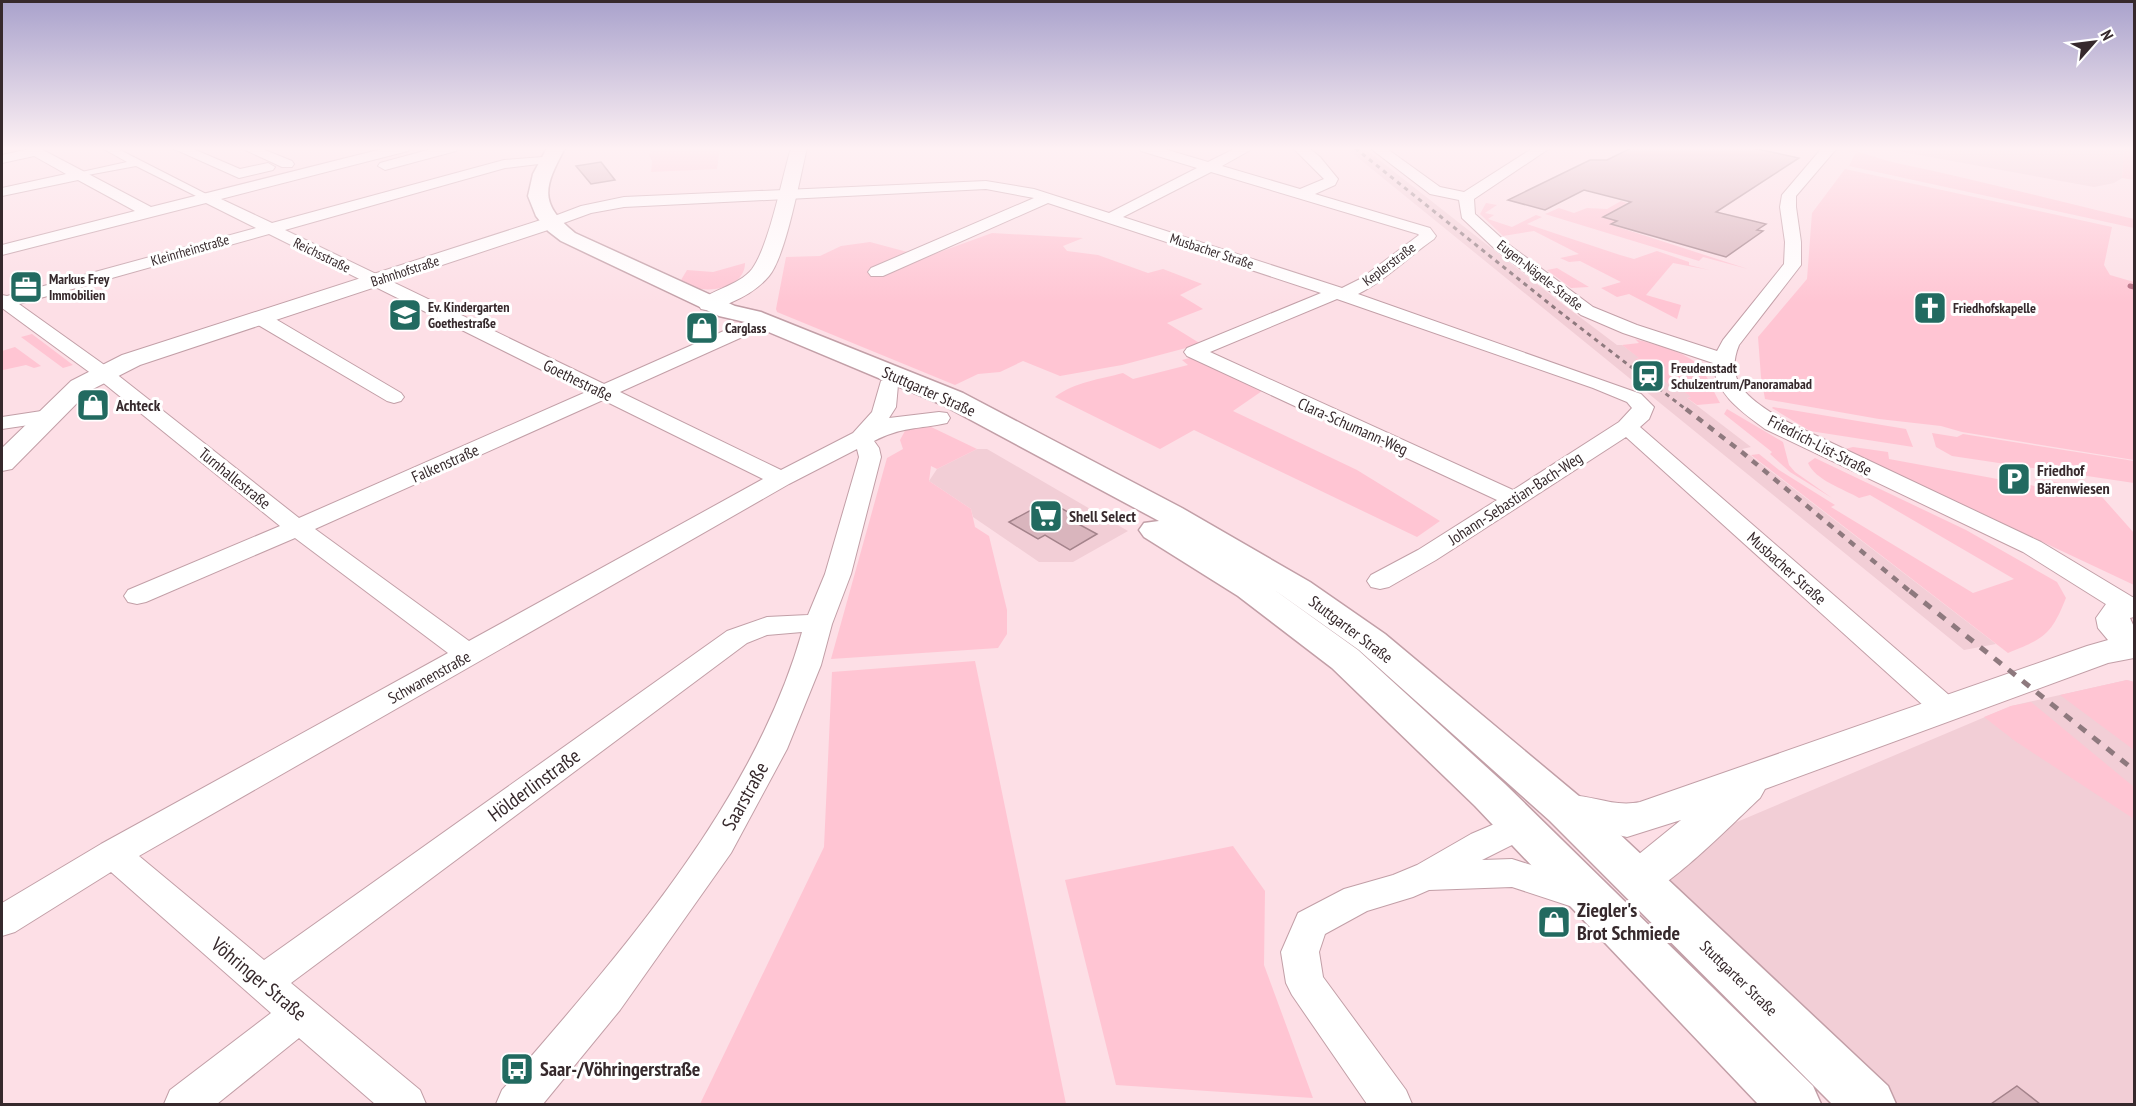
<svg xmlns="http://www.w3.org/2000/svg" width="2136" height="1106" viewBox="0 0 2136 1106" font-family="'PT Sans Narrow',sans-serif">
	<style>
		.built { fill: #f2ced6 }
		.green { fill: #ffc5d3 }
		.lines { fill: none; stroke-linecap: round; stroke-linejoin: round }
		.stream { stroke: #b56b7f; stroke-width: 5 }
		.building { fill: #d9b5bd; stroke: #a4838b; stroke-width: 1.5 }
		.pedestrian-casing { stroke: #c29fa7; stroke-width: 2 }
		.minor-casing { stroke: #c29fa7; stroke-width: 2 }
		.tertiary-casing { stroke: #c29fa7; stroke-width: 2 }
		.primary-casing { stroke: #c29fa7; stroke-width: 3 }
		.pedestrian { fill: #fff; fill-rule: evenodd }
		.minor { fill: #fff; fill-rule: evenodd }
		.tertiary { fill: #fff; fill-rule: evenodd }
		.primary { fill: #fff; fill-rule: evenodd }
		.rail-far2 { stroke: #8e797e; stroke-width: 3; stroke-dasharray: 4.5 4.5; stroke-linecap: butt }
		.rail-far1 { stroke: #8e797e; stroke-width: 4.5; stroke-dasharray: 7 7; stroke-linecap: butt }
		.rail { stroke: #8e797e; stroke-width: 5; stroke-dasharray: 9 9; stroke-linecap: butt }
		.labels { text-anchor: middle; dominant-baseline: central; stroke-width: 6; stroke-linejoin: round; paint-order: stroke }
		.far-street-label { font-size: 14px; fill: #36292c; stroke: #fff }
		.far-poi-label { font-size: 14px; font-weight: bold; fill: #36292c; stroke: #fff; text-anchor: start }
		.street-label { font-size: 16px; fill: #36292c; stroke: #fff }
		.poi-label { font-size: 16px; font-weight: bold; fill: #36292c; stroke: #fff; text-anchor: start }
		.near-street-label { font-size: 20px; fill: #36292c; stroke: #fff }
		.near-poi-label { font-size: 20px; font-weight: bold; fill: #36292c; stroke: #fff; text-anchor: start }
	</style>
	<rect width="100%" height="100%" fill="#fddfe6"/>
	<!-- built -->
	<path class="built" d="M 1346,148 L 1364,148 L 1556,299 L 1617,345 L 1622,345 L 1640,358 L 1636,359 L 1672,387 L 1677,386 L 1692,397 L 1687,398 L 1751,447 L 1742,449 L 1996,644 L 1964,650 Z
		M 1881,148 L 2124,148 L 2122,178 L 2114,183 L 2094,187 Z
		M 977,449 L 987,449 L 1128,531 L 1073,562 L 1039,562 L 973,517 L 971,509 L 929,481 L 937,469 Z
		M 2127,680 L 2134,682 L 2134,1104 L 1896,1104 L 1640,863 L 2011,706 Z"/>
	<!-- green -->
	<path class="green" d="M 652,148 L 720,148 L 717,169 L 651,172 L 652,161 L 649,155 Z
		M 2124,148 L 2134,148 L 2134,180 L 2122,178 Z
		M 1847,149 C 1864,153 1880,159 1896,163 C 1976,179 2055,201 2134,219 L 2134,228 L 1849,166 L 1856,152 L 1846,151 Z
		M 1845,169 L 2112,227 L 2104,265 L 2110,275 L 2134,282 L 2134,460 L 1962,432 L 1941,426 L 1879,419 L 1765,399 L 1761,377 L 1758,337 L 1807,279 L 1812,213 Z
		M 1621,201 L 1639,207 L 1604,217 L 1617,221 L 1612,225 L 1748,269 L 1703,257 L 1699,261 L 1545,214 L 1559,208 L 1574,213 L 1587,208 L 1607,209 Z
		M 1486,203 L 1497,205 L 1485,213 L 1494,215 L 1488,219 L 1512,227 L 1536,215 L 1542,217 L 1527,224 L 1620,255 L 1634,259 L 1657,251 L 1689,262 L 1689,265 L 1709,270 L 1673,263 L 1646,295 L 1681,305 L 1677,319 L 1629,294 L 1617,297 L 1601,288 L 1621,282 L 1580,261 L 1569,262 L 1560,258 L 1579,254 L 1534,231 L 1503,236 L 1480,214 Z
		M 992,233 L 1083,238 L 1063,246 L 1067,251 L 1098,255 L 1148,273 L 1163,269 L 1202,284 L 1180,295 L 1203,309 L 1167,323 L 1201,344 L 1122,365 L 1060,376 L 1023,361 L 1000,372 L 978,374 L 955,385 L 777,312 L 776,309 L 786,257 L 820,256 L 841,246 L 870,242 L 926,257 Z
		M 745,263 C 745,291 697,297 681,280 L 687,270 L 713,272 Z
		M 1557,268 L 1589,287 L 1571,288 L 1547,270 Z
		M 32,334 L 73,365 L 63,368 L 21,337 Z
		M 1635,339 C 1656,345 1692,352 1704,372 C 1710,382 1714,393 1720,403 L 1697,405 L 1687,398 L 1691,397 L 1677,386 L 1672,387 L 1635,359 L 1639,358 L 1622,345 L 1639,343 Z
		M 15,347 L 41,366 L 34,368 L 26,365 L 3,370 L 2,351 Z
		M 1193,357 L 1262,391 L 1233,411 L 1357,470 L 1440,521 L 1417,537 L 1194,430 L 1160,449 L 1055,397 C 1074,382 1101,379 1123,373 L 1133,379 L 1188,365 L 1182,360 Z
		M 1773,407 L 1906,429 L 1913,447 L 1810,431 L 1772,408 Z
		M 1727,409 L 1783,442 L 1789,465 L 1795,472 L 1832,498 L 1790,472 L 1770,454 L 1772,452 L 1724,414 Z
		M 927,425 L 977,449 L 937,469 L 931,466 L 929,481 L 971,509 L 975,527 L 989,536 L 1007,610 L 1007,634 L 998,648 L 831,659 L 887,458 L 903,449 L 900,440 L 906,429 Z
		M 1932,433 L 1957,437 L 1963,434 L 2134,461 L 2134,483 L 1952,456 L 1936,447 Z
		M 1853,447 L 1888,452 L 1889,459 L 2046,488 L 2043,480 L 2095,489 L 2134,533 L 2134,585 L 1845,449 Z
		M 1759,454 L 1779,470 L 1835,505 L 1831,507 L 1973,593 L 2014,579 L 1870,495 L 1859,498 C 1844,489 1815,480 1808,463 L 1815,458 L 1966,530 L 2057,582 L 2066,598 C 2051,635 2045,638 2008,653 L 1751,455 Z
		M 975,661 L 1066,1104 L 700,1104 L 824,847 L 832,672 Z
		M 2127,680 L 2134,682 L 2134,750 L 2060,695 Z
		M 2031,702 L 2134,787 L 2134,819 L 2015,741 L 1984,717 L 2011,706 Z
		M 1233,846 L 1265,891 L 1264,965 L 1313,1098 L 1116,1085 L 1065,880 Z"/>
	<g class="lines">
		<!-- stream -->
		<path class="stream" d="M 2130,286 L 2134,287"/>
	</g>
	<!-- building -->
	<path class="building" d="M 1631,148 L 1753,148 L 1799,158 L 1716,212 L 1766,224 L 1757,230 L 1763,231 L 1726,257 L 1611,224 L 1617,221 L 1603,217 L 1631,202 L 1584,190 L 1545,210 L 1508,200 L 1590,160 L 1607,160 Z
		M 601,162 L 615,180 L 591,184 L 576,166 Z
		M 1048,501 L 1077,517 L 1071,520 L 1097,534 L 1070,550 L 1045,535 L 1038,539 L 1009,522 Z
		M 2017,1086 L 2040,1104 L 1991,1104 Z"/>
	<g class="lines">
		<defs>
			<path id="pedestrian" d="M 102,148 L 116,148 L 214,198 L 212,200 L 204,200 L 136,166 L 77,177 L 77,173 L 127,162 Z"/>
			<path id="minor" d="M 34,148 L 41,149 L 151,207 L 386,148 L 410,148 L 408,151 L 221,199 L 272,223 L 504,160 L 555,156 L 557,159 L 555,162 L 505,168 L 285,230 L 604,384 L 744,322 L 758,322 L 760,326 L 758,330 L 620,392 L 781,470 L 853,433 L 872,412 L 881,381 L 888,379 L 895,381 L 898,385 L 896,407 L 889,418 L 939,412 L 947,413 L 950,418 L 947,423 C 919,429 900,427 874,441 L 879,448 L 881,457 L 851,574 L 832,624 L 821,665 L 787,749 L 731,853 L 620,1010 L 543,1104 L 496,1104 L 502,1090 C 618,956 753,805 802,632 L 767,635 L 747,643 L 291,983 L 420,1090 L 426,1104 L 375,1104 L 299,1038 L 217,1104 L 164,1104 L 170,1090 L 271,1013 L 111,872 L 15,932 L 2,936 L 2,903 L 101,844 L 448,653 L 295,538 L 146,602 L 137,604 L 128,602 L 124,596 L 128,590 L 280,526 L 96,377 L 2,308 L 2,295 L 7,296 L 256,228 L 206,203 L 2,255 L 2,245 L 135,211 L 78,180 L 2,196 L 2,188 L 66,174 L 34,156 L 2,163 L 2,155 ZM 269,234 L 586,392 L 299,518 L 110,369 L 19,304 ZM 603,400 L 763,479 L 469,641 L 315,529 ZM 857,449 L 859,457 L 825,574 L 808,615 L 767,617 L 727,631 L 264,960 L 139,856 L 789,484 Z
				M 172,148 L 191,148 L 240,169 L 268,163 L 275,167 L 273,170 L 239,178 Z
				M 241,148 L 260,148 L 292,161 L 294,164 L 292,167 L 282,167 Z
				M 435,148 L 458,148 L 456,151 L 385,170 L 378,166 L 380,163 Z
				M 1139,148 L 1161,148 L 1208,162 L 1236,148 L 1254,148 L 1222,166 L 1300,189 L 1324,179 L 1293,148 L 1309,148 L 1320,157 L 1338,179 L 1335,185 L 1315,194 L 1430,228 L 1436,236 L 1434,239 C 1408,257 1386,280 1358,294 L 1641,394 L 1654,407 L 1649,419 L 1640,427 L 1957,702 L 1961,709 L 1957,716 L 1946,719 L 1935,716 L 1626,437 L 1436,560 L 1389,587 L 1380,589 L 1371,587 L 1367,581 L 1371,575 L 1418,550 L 1497,500 L 1187,356 L 1184,352 L 1187,348 L 1321,293 L 1048,203 L 883,276 L 871,276 L 868,272 L 871,268 L 1034,198 L 986,189 L 624,207 L 591,213 L 550,228 L 542,223 L 544,220 L 581,206 L 624,197 L 986,181 L 1034,189 L 1109,213 L 1197,168 L 1141,151 ZM 1211,172 L 1418,234 L 1419,235 L 1362,278 L 1342,288 L 1123,217 ZM 1337,299 L 1593,388 L 1627,402 L 1632,408 L 1619,422 L 1513,490 L 1210,352 Z
				M 1370,148 L 1386,148 L 1440,187 L 1464,192 L 1533,148 L 1550,148 L 1474,199 L 1475,214 L 1508,244 L 1593,307 L 1637,325 L 1717,351 L 1723,340 L 1784,264 L 1785,242 L 1780,207 L 1782,195 L 1822,148 L 1837,148 L 1796,196 L 1796,207 L 1801,242 L 1801,265 L 1739,345 C 1723,384 1752,400 1781,419 L 2041,542 L 2134,598 L 2134,614 L 2120,613 L 2023,552 L 1765,429 C 1742,412 1715,394 1713,363 L 1623,333 L 1581,315 L 1496,250 L 1462,218 L 1459,200 L 1430,194 Z
				M 260,312 L 267,314 L 401,393 L 404,397 L 401,401 L 394,403 L 387,401 L 253,322 L 251,318 L 253,314 Z
				M 48,410 L 56,411 L 59,416 L 56,421 L 2,429 L 2,417 Z
				M 1520,813 L 1532,817 L 1537,826 L 1532,835 L 1482,860 L 1512,859 L 1595,885 L 1600,895 L 1595,905 L 1582,910 L 1512,887 L 1429,890 L 1413,897 L 1367,911 L 1325,934 L 1319,952 L 1323,977 L 1406,1090 L 1412,1104 L 1367,1104 L 1292,995 L 1286,983 L 1281,952 L 1298,913 L 1344,889 L 1393,875 L 1417,865 L 1471,834 Z"/>
			<path id="tertiary" d="M 791,148 L 807,148 C 800,177 786,256 769,276 C 759,288 746,296 732,302 C 721,307 713,312 701,309 L 698,304 C 707,290 738,287 752,269 C 769,246 782,178 791,148 Z
				M 550,217 L 557,219 L 560,223 L 557,227 L 140,365 L 89,391 L 12,469 L 2,471 L 2,448 L 71,381 L 122,355 Z
				M 2134,597 L 2134,617 L 2130,618 L 2134,627 L 2134,658 L 2108,663 L 1765,789 L 1760,798 C 1737,819 1667,891 1641,896 C 1635,897 1628,893 1623,891 L 1616,879 L 1623,867 L 1681,820 L 1627,837 L 1551,820 L 1545,809 L 1551,798 C 1582,788 1608,809 1640,802 L 2087,646 L 2108,640 L 2098,628 L 2096,618 L 2106,604 Z"/>
			<path id="primary" d="M 547,148 L 565,148 C 544,187 538,203 575,233 L 735,306 L 761,312 L 963,393 L 1182,508 L 1310,582 L 1385,634 L 1580,797 L 1888,1086 L 1896,1104 L 1832,1104 L 1550,821 L 1359,650 L 1269,586 L 1358,650 L 1505,784 L 1813,1086 L 1821,1104 L 1758,1104 L 1475,806 L 1332,668 L 1238,596 L 1144,537 L 1139,530 L 1144,523 L 1159,521 L 943,405 L 745,322 L 719,316 L 561,241 L 548,231 L 536,216 L 528,196 L 533,174 Z"/>
		</defs>
		<!-- pedestrian casing -->
		<use href="#pedestrian" class="pedestrian-casing"/>
		<!-- minor casing -->
		<use href="#minor" class="minor-casing"/>
		<!-- tertiary casing -->
		<use href="#tertiary" class="tertiary-casing"/>
		<!-- primary casing -->
		<use href="#primary" class="primary-casing"/>
		<!-- pedestrian -->
		<use href="#pedestrian" class="pedestrian"/>
		<!-- minor -->
		<use href="#minor" class="minor"/>
		<!-- tertiary -->
		<use href="#tertiary" class="tertiary"/>
		<!-- primary -->
		<use href="#primary" class="primary"/>
		<!-- rail-far2 -->
		<path class="rail-far2" d="M 1355,148 L 1556,309 L 1688,411"/>
		<!-- rail-far1 -->
		<path class="rail-far1" d="M 1686,409 L 1743,453 L 1912,593"/>
		<!-- rail -->
		<path class="rail" d="M 1910,591 L 2134,770"/>
	</g>
	<!-- sky -->
	<linearGradient id="sky" x2="0" y2="1"><stop stop-color="#a9a2cc"/><stop offset="0.49" stop-color="#fef1f4"/><stop offset="1" stop-color="#fef1f4" stop-opacity="0"/></linearGradient>
	<rect width="2136" height="303" fill="url(#sky)"/>
	<!-- icons -->
	<defs>
		<symbol id="office-square" viewBox="-11 -11 22 22"><rect x="-9" y="-9" width="18" height="18" rx="4" fill="#226a60" stroke="#fff"/><path d="M-6-3h4V-5.5h4V-3h4V5H-6ZM-1-4.5V-3h2v-1.5ZM-6 0V1H6V0Z" fill="#fff"/></symbol>
		<symbol id="church-square" viewBox="-11 -11 22 22"><rect x="-9" y="-9" width="18" height="18" rx="4" fill="#226a60" stroke="#fff"/><path d="M-1.2-6h2.4v3.5h3.3v2.4h-3.3V6h-2.4V-.1h-3.3v-2.4h3.3Z" fill="#fff"/></symbol>
		<symbol id="school-square" viewBox="-11 -11 22 22"><rect x="-9" y="-9" width="18" height="18" rx="4" fill="#226a60" stroke="#fff"/><path d="M0-5L7-2L0 1L-7-2ZM-4 1L0 2.5L4 1V4Q0 6-4 4Z" fill="#fff"/></symbol>
		<symbol id="shop-square" viewBox="-11 -11 22 22"><rect x="-9" y="-9" width="18" height="18" rx="4" fill="#226a60" stroke="#fff"/><path d="M-5-2.5h2.3a2.7 3.5 0 0 1 5.4 0H5L5.5 6h-11ZM-1.5-2.5h3a1.5 2.3 0 0 0-3 0Z" fill="#fff"/></symbol>
		<symbol id="station-square" viewBox="-11 -11 22 22"><rect x="-9" y="-9" width="18" height="18" rx="4" fill="#226a60" stroke="#fff"/><path d="M-3-6H3Q5-6 5-4V2Q5 4 3 4L4.5 6H3L1.5 4h-3L-3 6H-4.5L-3 4Q-5 4-5 2V-4Q-5-6-3-6ZM-3.5-4v3h7v-3ZM-3.5 1v1.5H-2V1ZM2 1v1.5H3.5V1Z" fill="#fff"/></symbol>
		<symbol id="parking-square" viewBox="-11 -11 22 22"><rect x="-9" y="-9" width="18" height="18" rx="4" fill="#226a60" stroke="#fff"/><path d="M-3.5-5.5H1a3.5 3.5 0 0 1 0 7H-1V5.5H-3.5ZM-1-3.4V-.6H.8a1.4 1.4 0 0 0 0-2.8Z" fill="#fff"/></symbol>
		<symbol id="supermarket-square" viewBox="-11 -11 22 22"><rect x="-9" y="-9" width="18" height="18" rx="4" fill="#226a60" stroke="#fff"/><path d="M-6-5.5h2.5l.6 2H6L4.5 2H-2.5L-4.4-4H-6ZM-1.5 3.2a1.3 1.3 0 1 0 .1 0ZM3 3.2a1.3 1.3 0 1 0 .1 0Z" fill="#fff"/></symbol>
		<symbol id="bus-square" viewBox="-11 -11 22 22"><rect x="-9" y="-9" width="18" height="18" rx="4" fill="#226a60" stroke="#fff"/><path d="M-5-6H5V4H4V6H2V4H-2V6H-4V4H-5ZM-3.5-4V0h7V-4ZM-3.5 1.2v1.5H-2V1.2ZM2 1.2v1.5H3.5V1.2Z" fill="#fff"/></symbol>
	</defs>
	<g fill-rule="evenodd">
		<use href="#office-square" x="7" y="268" width="38" height="38"/>
		<use href="#church-square" x="1911" y="289" width="38" height="38"/>
		<use href="#school-square" x="386" y="296" width="38" height="38"/>
		<use href="#shop-square" x="683" y="309" width="38" height="38"/>
		<use href="#station-square" x="1629" y="357" width="38" height="38"/>
		<use href="#shop-square" x="74" y="386" width="38" height="38"/>
		<use href="#parking-square" x="1995" y="460" width="38" height="38"/>
		<use href="#supermarket-square" x="1027" y="497" width="38" height="38"/>
		<use href="#shop-square" x="1535" y="903" width="38" height="38"/>
		<use href="#bus-square" x="498" y="1050" width="38" height="38"/>
	</g>
	<g class="labels">
		<!-- far-street labels -->
		<g class="far-street-label">
			<text transform="translate(190 250) rotate(-16)">Kleinrheinstraße</text>
			<text transform="translate(1212 251) rotate(18)">Musbacher Straße</text>
			<text transform="translate(322 255) rotate(26)">Reichsstraße</text>
			<text transform="translate(1389 264) rotate(-37)">Keplerstraße</text>
			<text transform="translate(405 271) rotate(-18)">Bahnhofstraße</text>
			<text transform="translate(1540 275) rotate(38)">Eugen-Nägele-Straße</text>
		</g>
		<!-- far-poi labels -->
		<g class="far-poi-label">
			<text x="49" y="279">Markus Frey<tspan x="49" dy="16">Immobilien</tspan></text>
			<text x="428" y="307">Ev. Kindergarten<tspan x="428" dy="16">Goethestraße</tspan></text>
			<text x="1953" y="308">Friedhofskapelle</text>
			<text x="725" y="328">Carglass</text>
			<text x="1671" y="368">Freudenstadt<tspan x="1671" dy="16">Schulzentrum/Panoramabad</tspan></text>
		</g>
		<!-- street labels -->
		<g class="street-label">
			<text transform="translate(578 380) rotate(26)">Goethestraße</text>
			<text transform="translate(929 391) rotate(24)">Stuttgarter Straße</text>
			<text transform="translate(1353 426) rotate(24)">Clara-Schumann-Weg</text>
			<text transform="translate(1820 445) rotate(27)">Friedrich-List-Straße</text>
			<text transform="translate(445 463) rotate(-24)">Falkenstraße</text>
			<text transform="translate(235 478) rotate(39)">Turnhallestraße</text>
			<text transform="translate(1515 498) rotate(-33)">Johann-Sebastian-Bach-Weg</text>
			<text transform="translate(1787 568) rotate(42)">Musbacher Straße</text>
			<text transform="translate(1351 629) rotate(37)">Stuttgarter Straße</text>
			<text transform="translate(429 677) rotate(-29)">Schwanenstraße</text>
			<text transform="translate(1739 978) rotate(44)">Stuttgarter Straße</text>
		</g>
		<!-- poi labels -->
		<g class="poi-label">
			<text x="116" y="405">Achteck</text>
			<text x="2037" y="470">Friedhof<tspan x="2037" dy="18">Bärenwiesen</tspan></text>
			<text x="1069" y="516">Shell Select</text>
		</g>
		<!-- near-street labels -->
		<g class="near-street-label">
			<text transform="translate(534 785) rotate(-36)">Hölderlinstraße</text>
			<text transform="translate(745 796) rotate(-61)">Saarstraße</text>
			<text transform="translate(259 979) rotate(40)">Vöhringer Straße</text>
		</g>
		<!-- near-poi labels -->
		<g class="near-poi-label">
			<text x="1577" y="910">Ziegler's<tspan x="1577" dy="23">Brot Schmiede</tspan></text>
			<text x="540" y="1069">Saar-/Vöhringerstraße</text>
		</g>
	</g>
	<!-- border -->
	<rect width="2136" height="1106" fill="none" stroke="#36292c" stroke-width="6"/>
	<!-- north arrow -->
	<g transform="translate(2094 42) rotate(62)" stroke="#ffffff" stroke-width="4.5" paint-order="stroke">
	<path d="M0-4.5L10 22L0 15L-10 22Z" fill="#36292c"/>
	<text y="-9" font-size="16" font-weight="bold" text-anchor="middle" fill="#36292c">N</text>
	</g>
</svg>
